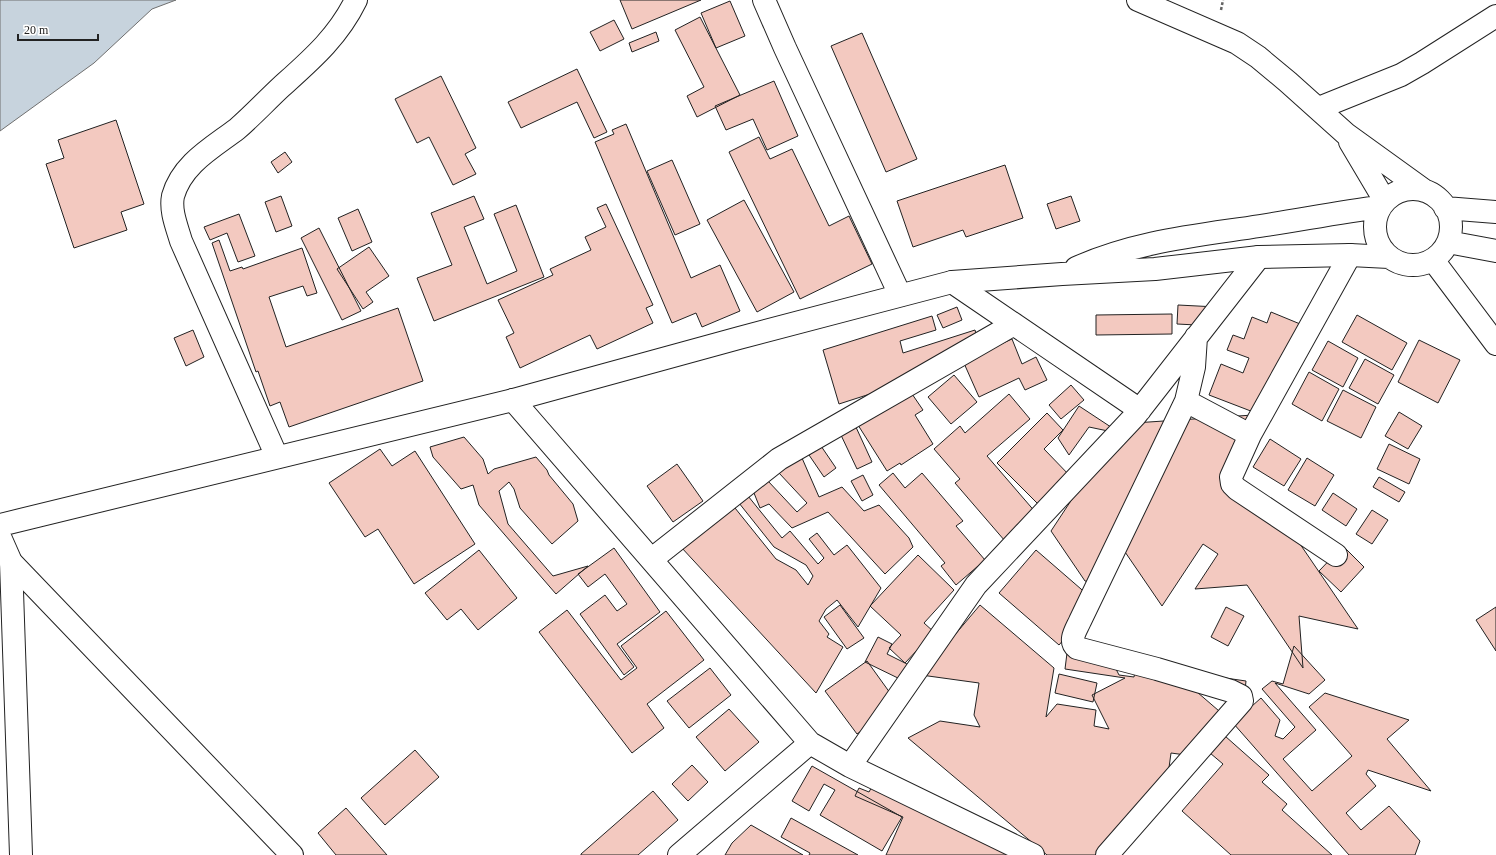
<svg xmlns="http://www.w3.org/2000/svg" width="1496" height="855" viewBox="0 0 1496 855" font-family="'Times New Roman',serif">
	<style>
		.water { fill: #c7d3dd; stroke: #6f6f6f }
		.building { fill: #f3c9c0; stroke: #222 }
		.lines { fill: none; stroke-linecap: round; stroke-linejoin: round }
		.street-casing { stroke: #222; stroke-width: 24 }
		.secondary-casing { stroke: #222; stroke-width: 24 }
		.path { stroke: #646464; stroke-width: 2.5; stroke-dasharray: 3 2; stroke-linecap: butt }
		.street { stroke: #fff; stroke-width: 22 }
		.secondary { stroke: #fff; stroke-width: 22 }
	</style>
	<rect width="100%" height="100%" fill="#fff"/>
	<!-- water -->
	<path class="water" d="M 0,0 L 176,0 L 152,9 L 94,63 L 0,131 Z"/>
	<!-- building -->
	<path class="building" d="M 620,0 L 701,0 L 632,29 Z
		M 730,1 L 745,36 L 716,48 L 701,13 Z
		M 700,17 L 740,95 L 697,117 L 687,96 L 704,87 L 675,30 Z
		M 614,20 L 624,39 L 600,51 L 590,32 Z
		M 656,32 L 659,41 L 632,52 L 629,43 Z
		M 862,33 L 917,159 L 886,172 L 831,46 Z
		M 577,69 L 607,132 L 594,138 L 577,102 L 521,128 L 508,102 Z
		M 441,76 L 476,148 L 465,154 L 476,174 L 453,185 L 429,137 L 417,143 L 395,99 Z
		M 774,81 L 798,136 L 767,150 L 753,119 L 726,130 L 715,106 Z
		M 116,120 L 144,204 L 121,212 L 127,230 L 74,248 L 46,164 L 64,158 L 58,140 Z
		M 626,124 L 691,278 L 720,265 L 740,311 L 702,327 L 696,313 L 672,323 L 595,142 L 614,134 L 612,130 Z
		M 759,137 L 770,159 L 792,149 L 829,226 L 849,216 L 872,264 L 800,299 L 729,152 Z
		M 285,152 L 292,162 L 278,173 L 271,162 Z
		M 672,160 L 700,224 L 675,235 L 647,171 Z
		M 1005,165 L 1023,218 L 966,237 L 963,230 L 913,247 L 897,201 Z
		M 281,196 L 292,226 L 276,232 L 265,202 Z
		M 474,196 L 484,219 L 464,227 L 487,284 L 517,271 L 494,214 L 516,205 L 544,277 L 434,321 L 417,278 L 452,265 L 431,213 Z
		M 1071,196 L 1080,221 L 1056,229 L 1047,204 Z
		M 744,200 L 794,292 L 757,312 L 707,220 Z
		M 606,204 L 653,305 L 646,308 L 653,323 L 597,349 L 590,335 L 520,368 L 506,337 L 514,333 L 498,300 L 553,275 L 550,269 L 591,250 L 585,237 L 606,227 L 597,208 Z
		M 358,209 L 372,242 L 352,251 L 338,218 Z
		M 239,214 L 255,256 L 238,262 L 227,233 L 210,240 L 204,227 Z
		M 319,228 L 361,311 L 342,320 L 301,238 Z
		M 219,240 L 230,271 L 242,267 L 243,269 L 302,248 L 317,293 L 307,296 L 303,286 L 269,297 L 286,347 L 398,308 L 423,381 L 289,427 L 280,402 L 270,406 L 258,371 L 256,372 L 212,243 Z
		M 369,247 L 389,276 L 366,292 L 373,302 L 363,309 L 337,269 Z
		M 1178,305 L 1217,307 L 1216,326 L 1177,324 Z
		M 957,307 L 962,320 L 943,328 L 937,315 Z
		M 1271,312 L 1305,326 L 1269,418 L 1209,395 L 1221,364 L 1243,373 L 1249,358 L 1227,350 L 1233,335 L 1244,339 L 1252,317 L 1267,323 Z
		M 1172,314 L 1172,334 L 1096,335 L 1096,315 Z
		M 1357,315 L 1407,343 L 1392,370 L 1342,342 Z
		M 932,316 L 936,330 L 900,341 L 903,353 L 975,330 L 979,345 L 932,374 L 839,404 L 823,350 Z
		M 193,330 L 204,357 L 186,366 L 174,338 Z
		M 1012,339 L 1022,364 L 1036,357 L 1047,380 L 1025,390 L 1019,378 L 979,397 L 963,361 Z
		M 1419,340 L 1460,360 L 1438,403 L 1398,382 Z
		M 1328,341 L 1358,358 L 1343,387 L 1312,370 Z
		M 1365,359 L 1394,375 L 1378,404 L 1349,388 Z
		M 1309,372 L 1339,389 L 1322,421 L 1292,404 Z
		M 954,375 L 977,402 L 951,424 L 928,397 Z
		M 1071,385 L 1084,400 L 1061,419 L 1049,405 Z
		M 1343,390 L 1376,407 L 1361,438 L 1327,421 Z
		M 910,391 L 923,410 L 915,415 L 933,444 L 901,465 L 900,463 L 887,471 L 858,425 Z
		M 1009,394 L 1030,419 L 987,456 L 1037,514 L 1005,541 L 955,483 L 960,479 L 934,449 L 960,426 L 965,433 Z
		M 1079,406 L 1120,433 L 1119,424 L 1268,414 L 1224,481 L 1285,522 L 1358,629 L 1299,616 L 1303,668 L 1247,585 L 1195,589 L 1218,554 L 1203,544 L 1162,606 L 1123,549 L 1099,584 L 1085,581 L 1051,531 L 1109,443 L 1108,431 L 1089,427 L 1069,455 L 1058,438 Z
		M 1399,412 L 1422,426 L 1408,449 L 1385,436 Z
		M 1047,413 L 1063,430 L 1044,449 L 1072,478 L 1042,508 L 997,463 Z
		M 855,425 L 872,462 L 857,469 L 840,433 Z
		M 464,437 L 483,459 L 488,474 L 494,469 L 536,457 L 547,470 L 549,475 L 573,504 L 578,521 L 552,544 L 520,508 L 514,489 L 509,482 L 499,491 L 508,524 L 553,576 L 588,566 L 556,594 L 479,505 L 473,485 L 461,489 L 433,457 L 430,447 Z
		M 1270,439 L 1301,459 L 1284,486 L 1253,467 Z
		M 1389,444 L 1420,459 L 1409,484 L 1377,469 Z
		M 821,446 L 836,468 L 824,477 L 809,455 Z
		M 380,449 L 392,466 L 415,451 L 475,544 L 414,584 L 378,529 L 365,537 L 329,483 Z
		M 802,458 L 819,497 L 842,487 L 864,511 L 879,505 L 909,538 L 913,547 L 885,574 L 828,512 L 792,528 L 769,504 L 760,508 L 752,488 L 768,481 L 797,512 L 807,503 L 779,473 L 782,466 Z
		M 1307,458 L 1334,475 L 1315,506 L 1288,490 Z
		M 677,464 L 703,501 L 673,522 L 647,486 Z
		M 893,473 L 905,488 L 922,473 L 963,521 L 956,526 L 985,560 L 956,585 L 941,566 L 945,563 L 879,485 Z
		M 863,475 L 873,495 L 862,501 L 851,481 Z
		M 1379,477 L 1405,492 L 1399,502 L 1373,487 Z
		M 744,491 L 782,538 L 790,531 L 818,564 L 824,558 L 809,539 L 817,533 L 834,555 L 847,545 L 881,588 L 858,627 L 837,600 L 826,609 L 819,621 L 829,634 L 827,637 L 843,647 L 816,693 L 681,547 L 731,503 L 776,559 L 796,570 L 808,585 L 813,576 L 806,565 L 774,547 L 735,498 Z
		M 1333,493 L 1357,509 L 1346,526 L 1322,510 Z
		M 1372,510 L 1388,520 L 1372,544 L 1356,534 Z
		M 1343,546 L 1364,567 L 1341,592 L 1319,571 Z
		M 614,548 L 660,612 L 617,644 L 634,667 L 624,675 L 580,614 L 605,595 L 617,611 L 627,604 L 605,574 L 588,587 L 578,574 Z
		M 479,550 L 517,598 L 478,630 L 461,609 L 447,620 L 425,593 Z
		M 1036,550 L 1096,602 L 1059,645 L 999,593 Z
		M 918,555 L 954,590 L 924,623 L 934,632 L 905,663 L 889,648 L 901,635 L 870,606 Z
		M 840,605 L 864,638 L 847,649 L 824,617 Z
		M 980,605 L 1054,668 L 1046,717 L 1057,704 L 1096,710 L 1094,726 L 1109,729 L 1092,695 L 1125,678 L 1065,669 L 1068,645 L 1107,651 L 1119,675 L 1134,677 L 1136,665 L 1246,681 L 1244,700 L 1197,692 L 1226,717 L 1193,756 L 1171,753 L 1168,775 L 1101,855 L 1047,855 L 908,738 L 940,721 L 980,727 L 974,715 L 979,683 L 921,675 Z
		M 1226,607 L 1244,616 L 1228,646 L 1211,637 Z
		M 1496,607 L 1496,651 L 1476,620 Z
		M 567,610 L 621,680 L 637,668 L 621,646 L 666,611 L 704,660 L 647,704 L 664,728 L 632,753 L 539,632 Z
		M 878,637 L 892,644 L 887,654 L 909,665 L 902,680 L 865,662 Z
		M 1294,646 L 1325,680 L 1309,694 L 1275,683 L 1316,730 L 1283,759 L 1312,791 L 1352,756 L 1309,707 L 1325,693 L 1409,720 L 1387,739 L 1431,791 L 1368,770 L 1366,774 L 1376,786 L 1346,813 L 1361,830 L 1389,806 L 1420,841 L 1415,855 L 1349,855 L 1233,723 L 1261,698 L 1280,720 L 1275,736 L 1283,739 L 1295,727 L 1262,689 L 1272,681 L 1283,684 Z
		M 867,661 L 898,704 L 857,734 L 825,691 Z
		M 710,668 L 731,695 L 689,728 L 667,701 Z
		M 1059,674 L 1097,683 L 1093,702 L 1055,693 Z
		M 729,709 L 759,742 L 725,771 L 696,737 Z
		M 1225,736 L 1269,775 L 1262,782 L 1287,804 L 1282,810 L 1332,855 L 1231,855 L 1182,811 L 1223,764 L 1210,753 Z
		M 415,750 L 439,777 L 385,825 L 361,798 Z
		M 692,765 L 708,782 L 688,801 L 672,784 Z
		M 812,766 L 902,817 L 882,851 L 820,815 L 835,790 L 824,784 L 809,811 L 792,801 Z
		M 874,783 L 1016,855 L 886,855 L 903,817 L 855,796 L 859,788 L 869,792 Z
		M 653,791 L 678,820 L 638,855 L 581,855 L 581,854 Z
		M 346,808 L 387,855 L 336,855 L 318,833 Z
		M 791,818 L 858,855 L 809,855 L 810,853 L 781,837 Z
		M 751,825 L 803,855 L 725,855 L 732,843 Z"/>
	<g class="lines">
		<defs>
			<path id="street" d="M 764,0 L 785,48 L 900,295
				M 1319,108 L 1401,75 L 1422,63 L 1496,16
				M 1433,260 L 1496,344
				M 952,282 L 1140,410
				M 513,400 L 810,743 L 850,766 L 1033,855
				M 1186,401 L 1250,435 L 1231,477 L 1232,484 L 1237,489 L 1336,555
				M 1250,435 L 1350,255
				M 277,457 L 181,241 C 177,227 170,211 173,196 C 182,164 212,148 237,129 C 252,116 266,101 281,87 C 311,60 338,37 356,0
				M 652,559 L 779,459 L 1014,324
				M 11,562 L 21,855
				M 850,766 L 976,585 L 1135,416 L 1259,257
				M 679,855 L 810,743
				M 1107,855 L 1242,701 L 1241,696 L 1231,691 L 1157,669 L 1077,648 C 1068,641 1076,630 1080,621 L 1186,401 L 1194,367 L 1196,337"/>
			<path id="secondary" d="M 1138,0 L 1237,43 L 1258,57 L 1288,82 L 1346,134 L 1425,191
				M 1350,142 L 1385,201
				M1375 227a38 38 0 1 1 76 0a38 38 0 1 1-76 0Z
				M 1445,208 L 1496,212
				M 1448,242 L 1496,251
				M 1076,268 C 1137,241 1195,236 1260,226 C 1300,220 1340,212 1380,207
				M 0,525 L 513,400 L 739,338 L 952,282 L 1062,274 L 1155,269 L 1259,257 L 1350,255 L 1389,257
				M 0,537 L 11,562 L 292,855"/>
		</defs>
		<!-- street casing -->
		<use href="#street" class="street-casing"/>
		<!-- secondary casing -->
		<use href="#secondary" class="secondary-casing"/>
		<!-- path -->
		<path class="path" d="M 1221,10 L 1223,0"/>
		<!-- street -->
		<use href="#street" class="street"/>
		<!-- secondary -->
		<use href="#secondary" class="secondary"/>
	</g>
	<!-- scale -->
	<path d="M18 34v6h80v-6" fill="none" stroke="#222222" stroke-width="2"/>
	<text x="24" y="34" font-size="12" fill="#222222" stroke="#ffffff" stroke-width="3" paint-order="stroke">20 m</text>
</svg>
